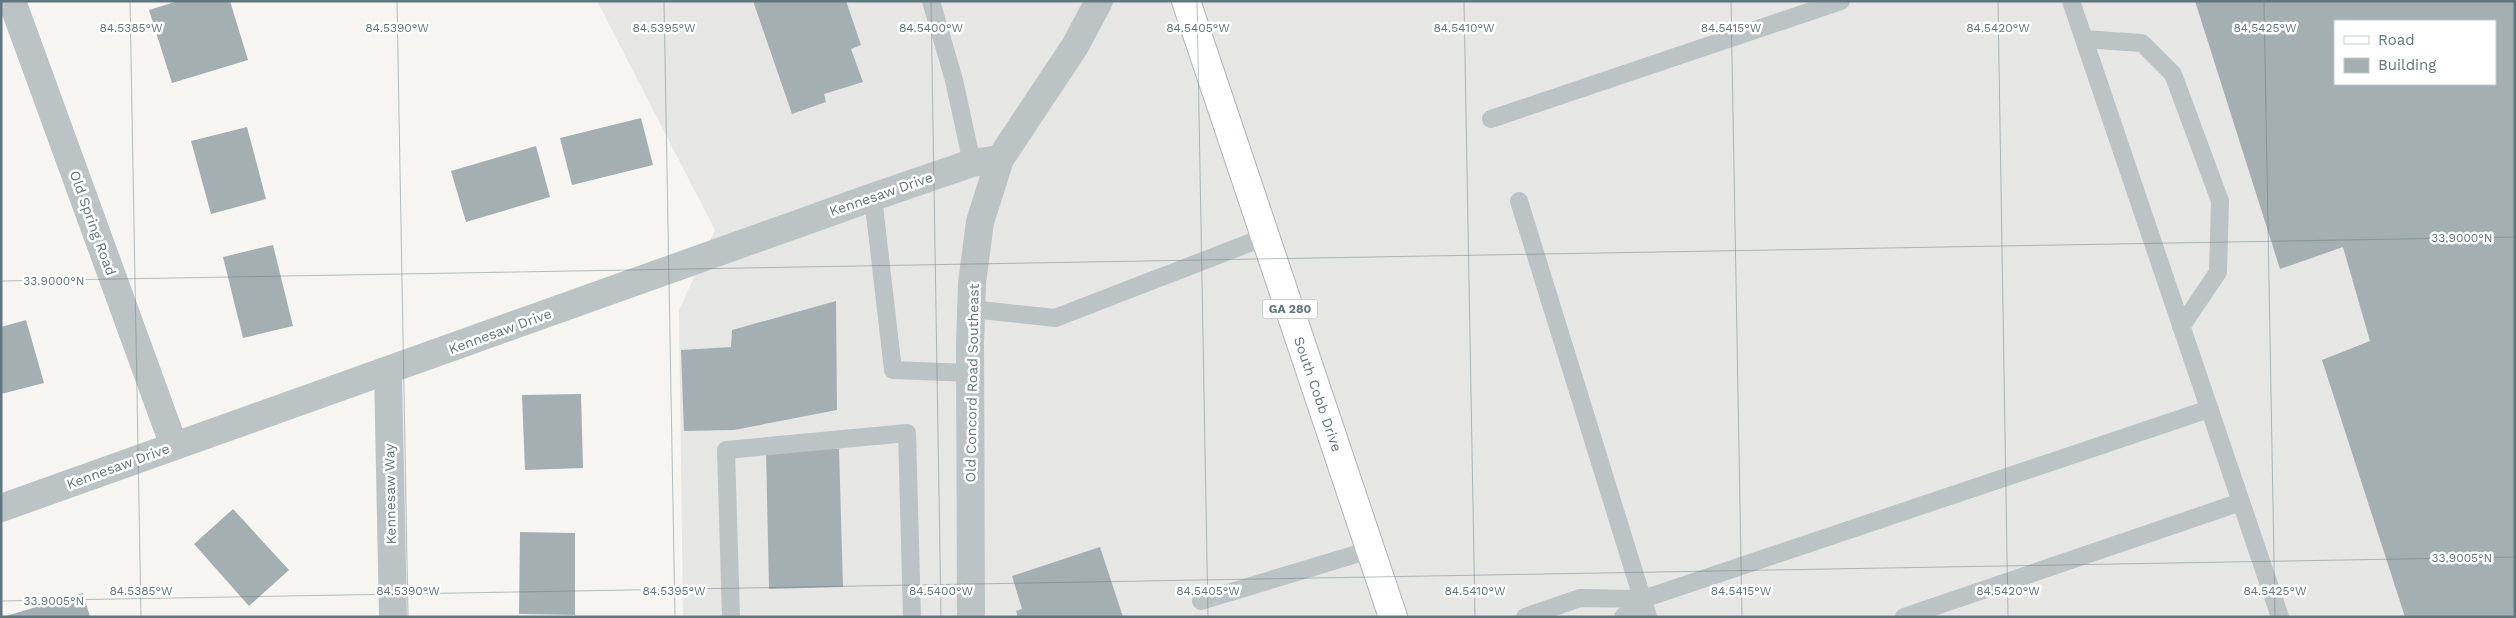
<svg xmlns="http://www.w3.org/2000/svg" width="2516" height="618" viewBox="0 0 2516 618" font-family="'Work Sans',sans-serif">
	<style>
		.built { fill: #e6e6e5; fill-rule: evenodd }
		.building { fill: #a3afb1; fill-rule: evenodd }
		.lines { fill: none; stroke-linecap: round; stroke-linejoin: round }
		.primary-casing { stroke: #aeb5b7; stroke-width: 30 }
		.lane { stroke: #bcc3c5; stroke-width: 18 }
		.street { stroke: #bcc3c5; stroke-width: 28 }
		.primary { stroke: #fff; stroke-width: 28 }
		.ticks { fill: none; stroke: #61777d; stroke-width: 1; stroke-opacity: 0.45 }
		.labels { text-anchor: middle; dominant-baseline: central; stroke-width: 5; stroke-linejoin: round; paint-order: stroke }
		.shield { fill: #fff; stroke: #90a0a4; stroke-width: 1 }
		.shield-label { font-size: 12px; font-weight: bold; fill: #61777d }
		.street-label { font-size: 14px; fill: #61777d; stroke: #fff }
		.ticks-label { font-size: 12px; text-anchor: middle; fill: #61777d; stroke: #fff; stroke-width: 5; stroke-linejoin: round; paint-order: stroke }
	</style>
	<rect width="100%" height="100%" fill="#f6f5f2"/>
	<!-- built -->
	<path class="built" d="M 597,1 L 2515,1 L 2515,617 L 683,617 L 679,310 L 715,230 ZM 2335,21 L 2495,21 L 2495,84 L 2335,84 Z"/>
	<!-- building -->
	<path class="building" d="M 178,1 L 230,1 L 248,60 L 172,83 L 149,10 Z
		M 753,1 L 846,1 L 861,45 L 851,49 L 863,82 L 824,94 L 826,102 L 792,114 Z
		M 2195,1 L 2515,1 L 2515,617 L 2405,617 L 2322,360 L 2370,341 L 2343,247 L 2280,269 ZM 2335,21 L 2495,21 L 2495,84 L 2335,84 Z
		M 641,118 L 653,165 L 572,185 L 560,138 Z
		M 247,127 L 266,199 L 211,214 L 191,141 Z
		M 536,146 L 550,197 L 466,222 L 451,171 Z
		M 273,245 L 293,326 L 243,338 L 223,257 Z
		M 836,301 L 837,410 L 734,430 L 684,431 L 681,350 L 731,347 L 732,330 Z
		M 26,320 L 44,383 L 1,394 L 1,327 Z
		M 581,394 L 583,468 L 525,470 L 522,395 Z
		M 839,449 L 843,587 L 769,589 L 766,450 Z
		M 233,509 L 289,570 L 249,606 L 194,544 Z
		M 520,532 L 575,533 L 575,615 L 519,614 Z
		M 1100,547 L 1123,617 L 1018,617 L 1016,611 L 1022,609 L 1012,576 Z
		M 83,593 L 90,617 L 6,617 L 6,616 Z"/>
	<g class="lines">
		<defs>
			<path id="primary" d="M 1186,1 L 1393,617"/>
		</defs>
		<!-- primary casing -->
		<use href="#primary" class="primary-casing"/>
		<!-- lane -->
		<path class="lane" d="M 931,1 L 954,80 L 972,163
			M 2071,1 L 2280,617
			M 2084,39 L 2142,43 L 2173,74 L 2220,201 L 2218,272 L 2181,327
			M 1491,119 L 1841,1
			M 873,197 L 893,370 L 970,373
			M 1519,201 L 1648,617
			M 971,309 L 1055,318 L 1265,237
			M 1201,601 L 1370,550
			M 731,617 L 726,450 L 907,433 L 912,617
			M 1525,617 L 1580,598 L 1643,599 L 2209,409
			M 1623,617 L 1643,599
			M 1904,617 L 2241,502"/>
		<!-- street -->
		<path class="street" d="M 12,1 L 174,446
			M 388,371 L 393,617
			M 1,508 L 873,197 L 972,163 L 1000,159
			M 971,617 L 970,343 L 972,283 L 980,222 L 1000,159 L 1075,46 L 1099,1"/>
		<!-- primary -->
		<use href="#primary" class="primary"/>
	</g>
	<!-- ticks -->
	<path class="ticks" d="M 130,1 L 141,617M 397,1 L 408,617M 664,1 L 675,617M 931,1 L 941,617M 1197,1 L 1208,617M 1464,1 L 1475,617M 1731,1 L 1742,617M 1998,1 L 2008,617M 2264,1 L 2275,617M 1,281 L 2515,237M 1,601 L 2515,557"/>
	<g class="labels">
		<!-- shield labels -->
		<rect class="shield" x="1262.5" y="299.5" width="55" height="19" rx="4"/>
		<g class="shield-label">
			<text x="1290" y="309">GA 280</text>
		</g>
		<!-- street labels -->
		<g class="street-label">
			<text transform="translate(881 194) rotate(-19)">Kennesaw Drive</text>
			<text transform="translate(93 223) rotate(70)">Old Spring Road</text>
			<text transform="translate(500 331) rotate(-20)">Kennesaw Drive</text>
			<text transform="translate(972 383) rotate(-89)">Old Concord Road Southeast</text>
			<text transform="translate(1318 394) rotate(71)">South Cobb Drive</text>
			<text transform="translate(118 466) rotate(-20)">Kennesaw Drive</text>
			<text transform="translate(390 494) rotate(-91)">Kennesaw Way</text>
		</g>
	</g>
	<g class="ticks-label">
		<text x="131" y="32">84.5385°W</text>
		<text x="397" y="32">84.5390°W</text>
		<text x="664" y="32">84.5395°W</text>
		<text x="931" y="32">84.5400°W</text>
		<text x="1198" y="32">84.5405°W</text>
		<text x="1464" y="32">84.5410°W</text>
		<text x="1731" y="32">84.5415°W</text>
		<text x="1998" y="32">84.5420°W</text>
		<text x="2265" y="32">84.5425°W</text>
		<text x="2462" y="242">33.9000°N</text>
		<text x="54" y="285">33.9000°N</text>
		<text x="2462" y="562">33.9005°N</text>
		<text x="141" y="595">84.5385°W</text>
		<text x="408" y="595">84.5390°W</text>
		<text x="674" y="595">84.5395°W</text>
		<text x="941" y="595">84.5400°W</text>
		<text x="1208" y="595">84.5405°W</text>
		<text x="1475" y="595">84.5410°W</text>
		<text x="1741" y="595">84.5415°W</text>
		<text x="2008" y="595">84.5420°W</text>
		<text x="2275" y="595">84.5425°W</text>
		<text x="54" y="605">33.9005°N</text>
	</g>
	<!-- border -->
	<rect width="2516" height="618" fill="none" stroke="#61777d" stroke-width="5"/>
	<!-- legend -->
	<rect x="2334" y="20" width="162" height="65" fill="#ffffff" stroke="#c0c9cb"/>
	<rect x="2344" y="36" width="25" height="8" fill="#ffffff" stroke="#c0c9cb"/>
	<text x="2378" y="45" font-size="15" fill="#61777d">Road</text>
	<rect x="2344" y="58" width="25" height="15" fill="#a3afb1" stroke="#c0c9cb"/>
	<text x="2378" y="70" font-size="15" fill="#61777d">Building</text>
</svg>
